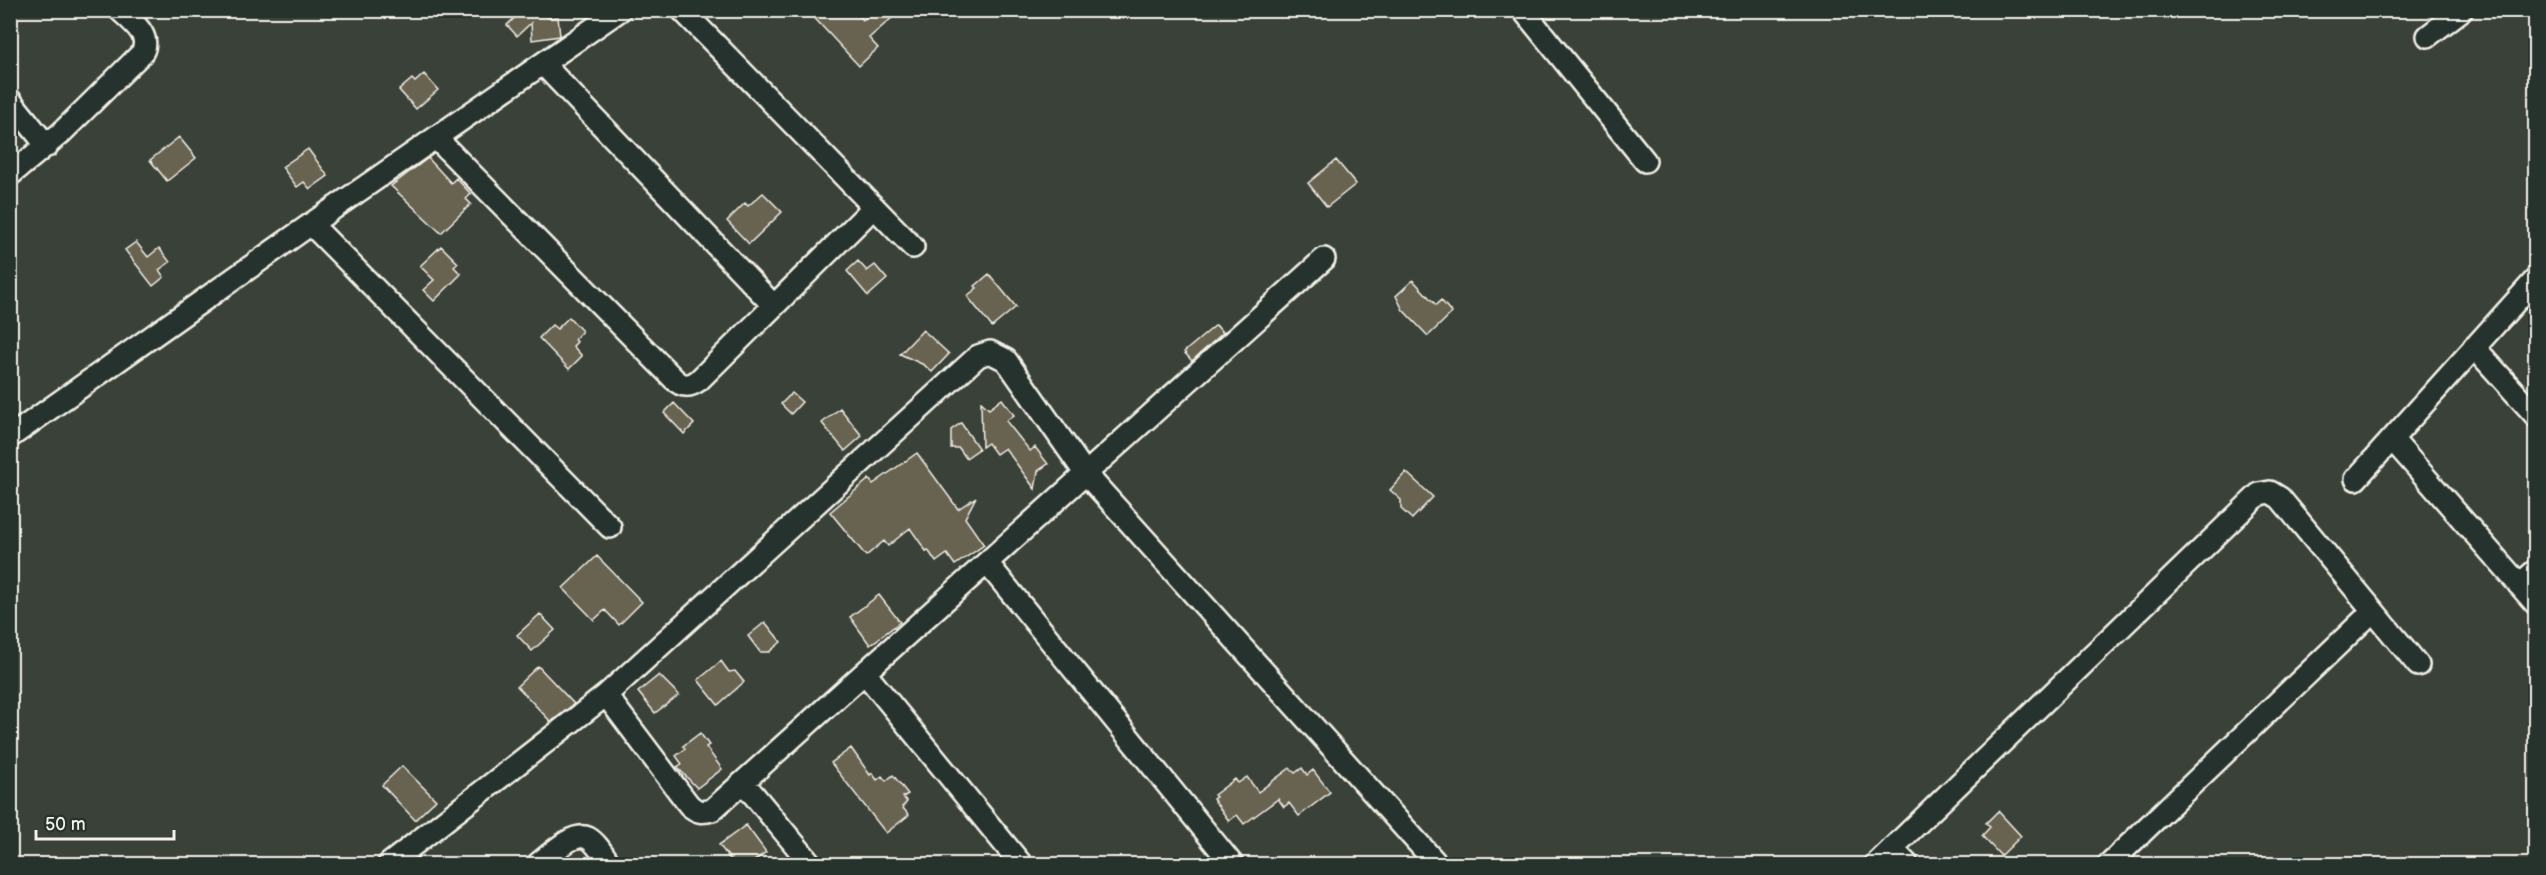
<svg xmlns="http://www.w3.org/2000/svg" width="2546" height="875" viewBox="0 0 2546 875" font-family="'Balsamiq Sans',sans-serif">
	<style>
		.building { fill: #686351; stroke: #f4f1e8; stroke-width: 1.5 }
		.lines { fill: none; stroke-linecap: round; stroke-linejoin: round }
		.street-casing { stroke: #f4f1e8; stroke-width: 26 }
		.street { stroke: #26332d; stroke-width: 21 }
	</style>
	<rect width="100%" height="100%" fill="#3a4138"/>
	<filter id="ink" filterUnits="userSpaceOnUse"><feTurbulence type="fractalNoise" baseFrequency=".0167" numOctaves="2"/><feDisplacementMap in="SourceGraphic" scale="12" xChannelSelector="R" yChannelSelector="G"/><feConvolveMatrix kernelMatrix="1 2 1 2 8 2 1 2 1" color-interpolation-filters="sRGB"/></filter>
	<g filter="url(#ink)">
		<!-- building -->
		<path class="building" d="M 523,10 L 548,10 L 548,18 L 558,17 L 560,36 L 532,40 L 531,23 L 517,36 L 507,25 Z
			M 807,10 L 854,10 L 863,20 L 875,10 L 901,10 L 869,38 L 878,48 L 859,66 Z
			M 424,74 L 438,90 L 416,109 L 399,90 L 412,79 L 415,82 Z
			M 179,137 L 196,158 L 167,181 L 150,160 Z
			M 308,149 L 328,176 L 310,189 L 304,182 L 297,187 L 282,167 Z
			M 428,158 L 451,183 L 456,178 L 471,194 L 466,199 L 471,204 L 441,233 L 391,186 Z
			M 1336,160 L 1356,184 L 1327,207 L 1308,183 Z
			M 763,193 L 782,212 L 749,244 L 727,221 L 745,203 L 748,206 Z
			M 136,242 L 148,257 L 159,248 L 170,262 L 159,270 L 164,277 L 153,286 L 125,250 Z
			M 441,246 L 458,263 L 454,267 L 461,274 L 434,301 L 423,290 L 434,280 L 420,266 Z
			M 858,261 L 867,271 L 875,265 L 887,279 L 868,296 L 847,271 Z
			M 989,274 L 1016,307 L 992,327 L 967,296 L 977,288 L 975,286 Z
			M 1413,280 L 1436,305 L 1441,300 L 1452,313 L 1428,336 L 1403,310 L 1396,296 Z
			M 569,317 L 582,331 L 575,339 L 577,342 L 573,346 L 582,356 L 569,369 L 539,338 L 552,325 L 557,329 Z
			M 1216,325 L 1223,333 L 1192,361 L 1184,352 Z
			M 923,330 L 949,354 L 932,372 L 924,365 L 900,354 Z
			M 792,393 L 802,402 L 791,414 L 781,404 Z
			M 1002,399 L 1014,415 L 1006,421 L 1030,451 L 1035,447 L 1048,464 L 1038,471 L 1035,489 L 1005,448 L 996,454 L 988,443 L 982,447 L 981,402 L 989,409 Z
			M 674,403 L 694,424 L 684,434 L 664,413 Z
			M 840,408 L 862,436 L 845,451 L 822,423 Z
			M 961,423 L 979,449 L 966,458 L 959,448 L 951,448 L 951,430 Z
			M 917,453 L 958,509 L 976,497 L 965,518 L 984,545 L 955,565 L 947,554 L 936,562 L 928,550 L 926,551 L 910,528 L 888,546 L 884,541 L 866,556 L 830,512 L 869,479 L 873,484 Z
			M 1406,472 L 1433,497 L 1412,519 L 1401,509 L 1401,500 L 1390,490 Z
			M 597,556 L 642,602 L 619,625 L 605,610 L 594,620 L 563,588 Z
			M 879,595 L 900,622 L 870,645 L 850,617 Z
			M 540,614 L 555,630 L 532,651 L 517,635 Z
			M 765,622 L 781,642 L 769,652 L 760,652 L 748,636 Z
			M 721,661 L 729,672 L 735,671 L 744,682 L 718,705 L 698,680 Z
			M 538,666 L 574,704 L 551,722 L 517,686 Z
			M 659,675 L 679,695 L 655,713 L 638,692 Z
			M 700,733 L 709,745 L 706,747 L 722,769 L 697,788 L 677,767 L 682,764 L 676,756 L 685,749 L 683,746 Z
			M 851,748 L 870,775 L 872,773 L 877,780 L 882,776 L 886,781 L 893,775 L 908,794 L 903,797 L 907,802 L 902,807 L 909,815 L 886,833 L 831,763 Z
			M 402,766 L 436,800 L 415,820 L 382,785 Z
			M 1290,768 L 1295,773 L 1302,768 L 1307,775 L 1313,770 L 1330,792 L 1299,816 L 1289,803 L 1284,807 L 1278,799 L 1244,824 L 1237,815 L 1229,821 L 1213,799 L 1216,797 L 1214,795 L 1235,779 L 1238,783 L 1247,777 L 1258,792 Z
			M 1998,811 L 2021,836 L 2001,856 L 1982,836 L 1990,827 L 1986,823 Z
			M 746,825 L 766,852 L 750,864 L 734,864 L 719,845 Z"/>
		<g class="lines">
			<defs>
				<path id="street" d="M 682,10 L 913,247
					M 1523,10 L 1645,161
					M 2428,36 L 2462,10
					M 543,64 L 774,306
					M 10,100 L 47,146
					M 436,138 L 674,379 C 682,387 690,387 699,380 L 874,207
					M 10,175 L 61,133 L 142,53 C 152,35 132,22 120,10
					M 311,224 L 610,527
					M 2474,347 L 2536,416
					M 10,437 L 311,224 L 620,10
					M 2392,439 L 2536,604
					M 2356,479 L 2536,279
					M 987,563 L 1232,864
					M 2519,585 L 2536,570
					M 865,673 L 1021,864
					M 606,695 L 689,805 C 697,812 702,813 712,810 L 1324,259
					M 743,782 L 811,864
					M 1892,849 L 1907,864
					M 389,864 L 606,695 L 978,356 L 990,352 L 1006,360 L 1085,473 L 1437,864
					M 538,864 C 549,856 573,831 588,838 C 597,843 604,856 610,864
					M 1876,864 L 2259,494 L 2270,492 L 2280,498 L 2418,665
					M 2109,864 L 2373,611"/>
			</defs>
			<!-- street casing -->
			<use href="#street" class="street-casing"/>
			<!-- street -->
			<use href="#street" class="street"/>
		</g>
	</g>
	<!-- margin -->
	<rect width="2546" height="875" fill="none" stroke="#26332d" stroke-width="36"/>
	<rect x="18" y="18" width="2510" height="839" fill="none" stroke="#f4f1e8" stroke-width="2" filter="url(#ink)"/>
	<!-- scale -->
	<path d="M36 830v9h138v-9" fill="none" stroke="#f4f1e8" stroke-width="3"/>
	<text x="45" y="830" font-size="18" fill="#f4f1e8" stroke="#26332d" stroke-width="4.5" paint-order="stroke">50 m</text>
</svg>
